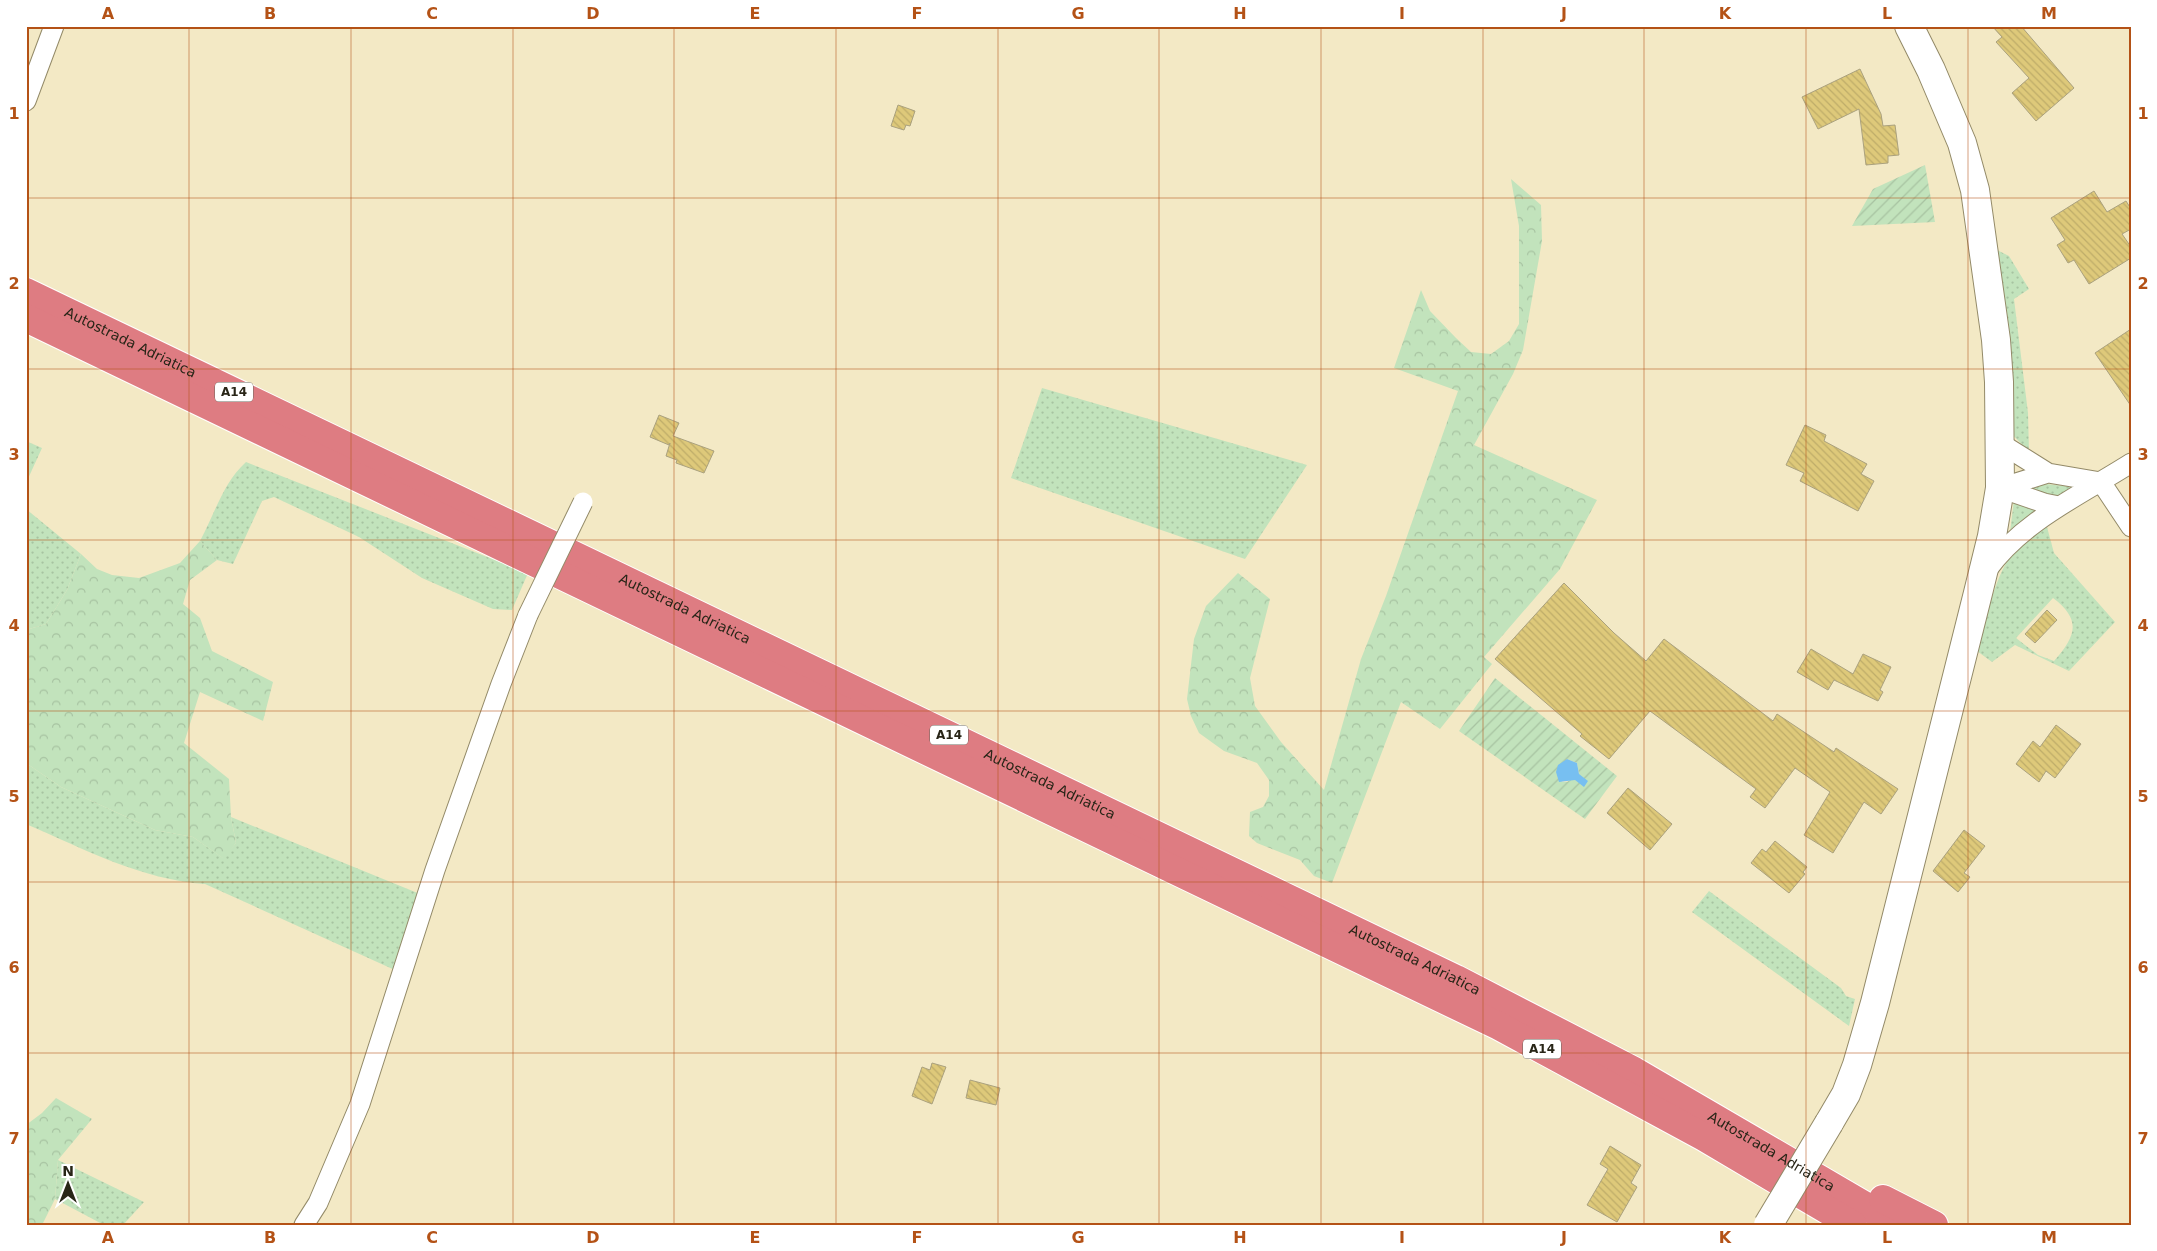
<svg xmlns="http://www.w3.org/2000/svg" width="2157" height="1251" viewBox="0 0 2157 1251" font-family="'DejaVu Sans',sans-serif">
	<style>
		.grass { fill: url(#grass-dots); fill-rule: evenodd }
		.forest { fill: url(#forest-crowns) }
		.garden { fill: url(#garden-furrows); fill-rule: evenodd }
		.water { fill: #77bff1 }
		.building { fill: url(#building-back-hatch); stroke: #aaa17e }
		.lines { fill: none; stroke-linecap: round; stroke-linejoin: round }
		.street-casing { stroke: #938a68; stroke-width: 21 }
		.secondary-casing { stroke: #938a68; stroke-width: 30 }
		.highway-casing { stroke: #fff; stroke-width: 30 }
		.street { stroke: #fff; stroke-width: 19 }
		.secondary { stroke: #fff; stroke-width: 28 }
		.highway { stroke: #de7c82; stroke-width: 28 }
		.street-bridge-casing { stroke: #938a68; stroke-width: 21; stroke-linecap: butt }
		.secondary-bridge-casing { stroke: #938a68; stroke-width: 30; stroke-linecap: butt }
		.street-bridge { stroke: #fff; stroke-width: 19 }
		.secondary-bridge { stroke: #fff; stroke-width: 28 }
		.grid { fill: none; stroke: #b45216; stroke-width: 1; stroke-opacity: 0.55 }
		.labels { text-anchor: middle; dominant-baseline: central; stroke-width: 4.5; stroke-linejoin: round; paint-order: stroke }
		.shield { fill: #fff; stroke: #68665d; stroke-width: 1 }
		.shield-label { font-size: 12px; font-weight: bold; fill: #282517 }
		.street-label { font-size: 14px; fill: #282517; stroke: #fff }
		.neatline { fill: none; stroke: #b45216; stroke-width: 2 }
		.grid-label { font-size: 16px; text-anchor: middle; font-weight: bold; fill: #b45216 }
	</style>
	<defs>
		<pattern id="grass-dots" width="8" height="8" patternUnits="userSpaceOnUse" patternTransform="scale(1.25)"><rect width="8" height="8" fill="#c2e3bc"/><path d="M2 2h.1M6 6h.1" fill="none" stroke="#a7c3a1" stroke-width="1.8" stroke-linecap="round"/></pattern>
		<pattern id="forest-crowns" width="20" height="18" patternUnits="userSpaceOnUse" patternTransform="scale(1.25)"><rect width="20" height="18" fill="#c2e3bc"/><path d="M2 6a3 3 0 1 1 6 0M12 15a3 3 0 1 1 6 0" fill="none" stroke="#a7c3a1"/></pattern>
		<pattern id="garden-furrows" width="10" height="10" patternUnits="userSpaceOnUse" patternTransform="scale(1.25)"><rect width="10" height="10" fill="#c2e3bc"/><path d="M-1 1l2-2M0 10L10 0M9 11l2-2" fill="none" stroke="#a7c3a1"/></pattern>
		<pattern id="building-back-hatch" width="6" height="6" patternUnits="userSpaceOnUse" patternTransform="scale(1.25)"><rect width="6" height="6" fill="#dec97a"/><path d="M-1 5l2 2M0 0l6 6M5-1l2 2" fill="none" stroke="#beac69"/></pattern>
	</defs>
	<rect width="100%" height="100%" fill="#f3e9c5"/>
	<!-- grass -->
	<path class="grass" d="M 1997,250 L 2009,256 L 2029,289 L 2014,299 L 2028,413 L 2029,452 L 2010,432 Z
		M 1042,388 L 1307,465 L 1245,559 L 1011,478 Z
		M 26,441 L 42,448 L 26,483 Z
		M 246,462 L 528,573 L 512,610 L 493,609 L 422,578 L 359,537 L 274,497 L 262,501 L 233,564 L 217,560 L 200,541 C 215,513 223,483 246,462 Z
		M 2046,484 L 2073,487 L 2061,499 L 2025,490 Z
		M 2014,500 L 2025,506 L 2041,512 L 2010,532 Z
		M 26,509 L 81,554 L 67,590 L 46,624 L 26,630 Z
		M 2047,527 L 2054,553 L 2115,622 L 2069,671 L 2015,645 L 1992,662 L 1977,651 C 1987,618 1996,563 2024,541 C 2031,536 2040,532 2047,527 ZM 2053,598 C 2082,620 2076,636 2054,661 L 2038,655 L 2016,638 Z
		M 26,763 L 61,787 L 155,830 L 193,837 L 223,858 L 236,843 L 231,817 L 420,894 L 397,971 L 205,884 C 142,880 84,849 26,824 Z
		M 1709,891 L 1841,988 L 1846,996 L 1855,999 L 1849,1026 L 1692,912 Z
		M 58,1160 L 144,1202 L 123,1225 L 104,1225 L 55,1199 Z"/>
	<!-- forest -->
	<path class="forest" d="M 1511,179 L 1541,205 L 1542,241 L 1523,350 L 1513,374 L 1474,445 L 1597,500 L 1560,569 L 1484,657 L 1492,664 L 1440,729 L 1401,702 L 1332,883 L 1314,876 L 1300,860 L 1257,843 L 1249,836 L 1250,812 L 1263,807 L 1269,796 L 1269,780 L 1257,763 L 1224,751 L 1199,733 L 1191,716 L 1187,699 L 1194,639 L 1206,606 L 1238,573 L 1270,599 L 1250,678 L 1255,706 L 1281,742 L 1324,790 L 1361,659 L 1386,596 L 1458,391 L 1394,368 L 1421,290 L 1430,311 L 1456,338 L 1471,352 L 1491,354 L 1509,341 L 1519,324 L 1519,226 Z
		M 200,541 L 217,560 L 190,580 L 183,604 L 200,618 L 212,651 L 273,682 L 263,721 L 200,692 L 184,743 L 229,779 L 231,817 L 236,843 L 224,859 L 193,837 L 155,830 L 61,787 L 26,763 L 26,630 L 46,624 L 67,590 L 81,554 L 97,569 L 112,575 L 139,578 L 180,563 Z
		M 56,1098 L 92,1119 L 58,1160 L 55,1199 L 42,1225 L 26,1225 L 26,1125 L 42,1113 Z"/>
	<!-- garden -->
	<path class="garden" d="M 1925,165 L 1935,222 L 1852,226 L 1873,189 Z
		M 1495,678 L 1617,776 L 1585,819 L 1459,731 ZM 1567,759 L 1577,763 L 1579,774 L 1567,782 L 1562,782 L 1559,778 Z"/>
	<!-- water -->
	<path class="water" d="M 1567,759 L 1577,763 L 1579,774 L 1588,781 L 1584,787 L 1575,780 L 1559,782 L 1556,772 L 1558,765 Z"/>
	<!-- building -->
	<path class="building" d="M 1992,26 L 2021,26 L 2074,88 L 2036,121 L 2012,93 L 2029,78 L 1996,42 L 2002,37 Z
		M 1860,69 L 1881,114 L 1883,126 L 1895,125 L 1899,155 L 1888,156 L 1888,163 L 1866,165 L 1859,109 L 1818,129 L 1802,97 Z
		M 898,105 L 915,111 L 910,126 L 906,125 L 904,130 L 891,126 Z
		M 2094,191 L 2107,212 L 2126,201 L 2131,209 L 2131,229 L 2122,234 L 2131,247 L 2131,258 L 2089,284 L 2074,260 L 2068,263 L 2057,245 L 2065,240 L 2051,218 Z
		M 2131,329 L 2131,406 L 2095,353 Z
		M 659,415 L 679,423 L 673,436 L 714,451 L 704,473 L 676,463 L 677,460 L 666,456 L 670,443 L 669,445 L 650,437 Z
		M 1805,425 L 1826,435 L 1824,441 L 1867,464 L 1861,474 L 1874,481 L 1858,511 L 1800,481 L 1804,473 L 1786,465 Z
		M 1564,583 L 1614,633 L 1646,661 L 1664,639 L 1773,721 L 1777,714 L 1834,752 L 1836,748 L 1898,789 L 1881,814 L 1864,802 L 1833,853 L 1804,835 L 1830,792 L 1795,768 L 1765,808 L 1750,797 L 1756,789 L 1650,711 L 1609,759 L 1580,736 L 1582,734 L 1495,659 Z
		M 2047,610 L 2057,620 L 2035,643 L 2025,634 Z
		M 1811,649 L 1853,674 L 1863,654 L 1891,667 L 1880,690 L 1883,692 L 1878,701 L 1834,680 L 1828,690 L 1797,672 Z
		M 2056,725 L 2081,744 L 2055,778 L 2046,771 L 2039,782 L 2016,764 L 2033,741 L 2040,747 Z
		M 1628,788 L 1672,824 L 1650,850 L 1607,813 Z
		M 1964,830 L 1985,846 L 1964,873 L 1970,877 L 1958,892 L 1933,871 Z
		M 1775,841 L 1807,867 L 1803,872 L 1805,874 L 1789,893 L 1751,863 L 1762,849 L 1766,852 Z
		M 932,1063 L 946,1067 L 932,1104 L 912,1096 L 922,1067 L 930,1070 Z
		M 970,1080 L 1000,1088 L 996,1105 L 966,1098 Z
		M 1610,1146 L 1641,1165 L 1631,1183 L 1637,1187 L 1617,1222 L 1587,1205 L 1608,1169 L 1600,1164 Z"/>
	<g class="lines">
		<defs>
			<path id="street" d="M 26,101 L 54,26
				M 2000,443 L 2048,473 L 2101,482 L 2131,527
				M 2000,488 L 2044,503 L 2059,506
				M 2000,488 L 2048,473
				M 1988,569 C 2024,520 2081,495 2131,463
				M 304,1225 L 318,1203 L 360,1104 L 435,870 L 501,684 L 528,615"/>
			<path id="secondary" d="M 1829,1123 L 1846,1094 L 1857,1065 L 1875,1003 L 1978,593 L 1992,536 L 2000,488 L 1999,382 L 1996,340 L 1975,190 L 1962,143 L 1931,70 L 1909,26"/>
			<g id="highway">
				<path id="s1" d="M 26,292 L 1456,979 L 1634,1071 L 1898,1225"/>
				<path d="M 26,318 L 1499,1026 L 1704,1137 L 1853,1225"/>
				<path d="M 1883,1199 L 1934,1225"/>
			</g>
		</defs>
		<!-- street casing -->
		<use href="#street" class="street-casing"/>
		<!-- secondary casing -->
		<use href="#secondary" class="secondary-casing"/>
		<!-- highway casing -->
		<use href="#highway" class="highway-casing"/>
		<!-- street -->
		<use href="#street" class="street"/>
		<!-- secondary -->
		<use href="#secondary" class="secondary"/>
		<!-- highway -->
		<use href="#highway" class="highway"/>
		<defs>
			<path id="street-bridge" d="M 528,615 L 583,502"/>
			<path id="secondary-bridge" d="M 1768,1225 L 1829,1123"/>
		</defs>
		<!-- street-bridge casing -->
		<use href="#street-bridge" class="street-bridge-casing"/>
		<!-- secondary-bridge casing -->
		<use href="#secondary-bridge" class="secondary-bridge-casing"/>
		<!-- street-bridge -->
		<use href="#street-bridge" class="street-bridge"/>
		<!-- secondary-bridge -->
		<use href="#secondary-bridge" class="secondary-bridge"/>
	</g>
	<!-- grid -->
	<path class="grid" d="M 189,26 L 189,1225M 351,26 L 351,1225M 513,26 L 513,1225M 674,26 L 674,1225M 836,26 L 836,1225M 998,26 L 998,1225M 1159,26 L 1159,1225M 1321,26 L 1321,1225M 1483,26 L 1483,1225M 1644,26 L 1644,1225M 1806,26 L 1806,1225M 1968,26 L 1968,1225M 26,198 L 2131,198M 26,369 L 2131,369M 26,540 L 2131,540M 26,711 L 2131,711M 26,882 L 2131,882M 26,1053 L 2131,1053"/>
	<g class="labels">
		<!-- shield labels -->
		<g class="shield">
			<rect x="215" y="382.5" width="38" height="19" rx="4"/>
			<rect x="930" y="725.5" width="38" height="19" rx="4"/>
			<rect x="1523" y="1039.5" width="38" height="19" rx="4"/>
		</g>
		<g class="shield-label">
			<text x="234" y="392">A14</text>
			<text x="949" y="735">A14</text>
			<text x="1542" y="1049">A14</text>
		</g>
		<!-- street labels -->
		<g class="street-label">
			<text stroke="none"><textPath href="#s1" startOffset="116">Autostrada Adriatica</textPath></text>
			<text stroke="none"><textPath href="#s1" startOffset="731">Autostrada Adriatica</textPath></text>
			<text stroke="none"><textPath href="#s1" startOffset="1136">Autostrada Adriatica</textPath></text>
			<text stroke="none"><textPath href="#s1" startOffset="1541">Autostrada Adriatica</textPath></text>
			<text stroke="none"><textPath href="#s1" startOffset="1946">Autostrada Adriatica</textPath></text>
		</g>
	</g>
	<!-- border -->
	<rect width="2157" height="1251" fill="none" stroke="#ffffff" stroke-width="55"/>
	<!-- north arrow -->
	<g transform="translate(68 1184)" stroke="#ffffff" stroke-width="4" paint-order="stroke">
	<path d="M0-4L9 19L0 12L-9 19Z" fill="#282517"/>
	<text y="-8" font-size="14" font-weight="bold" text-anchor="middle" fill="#282517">N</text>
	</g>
	<rect x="28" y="28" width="2102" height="1196" class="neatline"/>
	<g class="grid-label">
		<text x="108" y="19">A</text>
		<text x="270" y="19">B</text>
		<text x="432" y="19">C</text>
		<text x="593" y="19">D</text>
		<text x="755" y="19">E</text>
		<text x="917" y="19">F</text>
		<text x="1078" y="19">G</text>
		<text x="1240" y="19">H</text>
		<text x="1402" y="19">I</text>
		<text x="1564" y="19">J</text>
		<text x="1725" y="19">K</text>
		<text x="1887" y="19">L</text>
		<text x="2049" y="19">M</text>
		<text x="14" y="119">1</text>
		<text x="2143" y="119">1</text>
		<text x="14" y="289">2</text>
		<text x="2143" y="289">2</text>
		<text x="14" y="460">3</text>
		<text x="2143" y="460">3</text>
		<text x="14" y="631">4</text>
		<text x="2143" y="631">4</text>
		<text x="14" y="802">5</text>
		<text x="2143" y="802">5</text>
		<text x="14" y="973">6</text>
		<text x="2143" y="973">6</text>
		<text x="14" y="1144">7</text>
		<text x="2143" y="1144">7</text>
		<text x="108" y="1243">A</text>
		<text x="270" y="1243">B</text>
		<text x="432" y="1243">C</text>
		<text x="593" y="1243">D</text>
		<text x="755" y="1243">E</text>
		<text x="917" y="1243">F</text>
		<text x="1078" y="1243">G</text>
		<text x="1240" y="1243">H</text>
		<text x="1402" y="1243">I</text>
		<text x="1564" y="1243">J</text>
		<text x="1725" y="1243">K</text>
		<text x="1887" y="1243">L</text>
		<text x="2049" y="1243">M</text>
	</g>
</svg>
